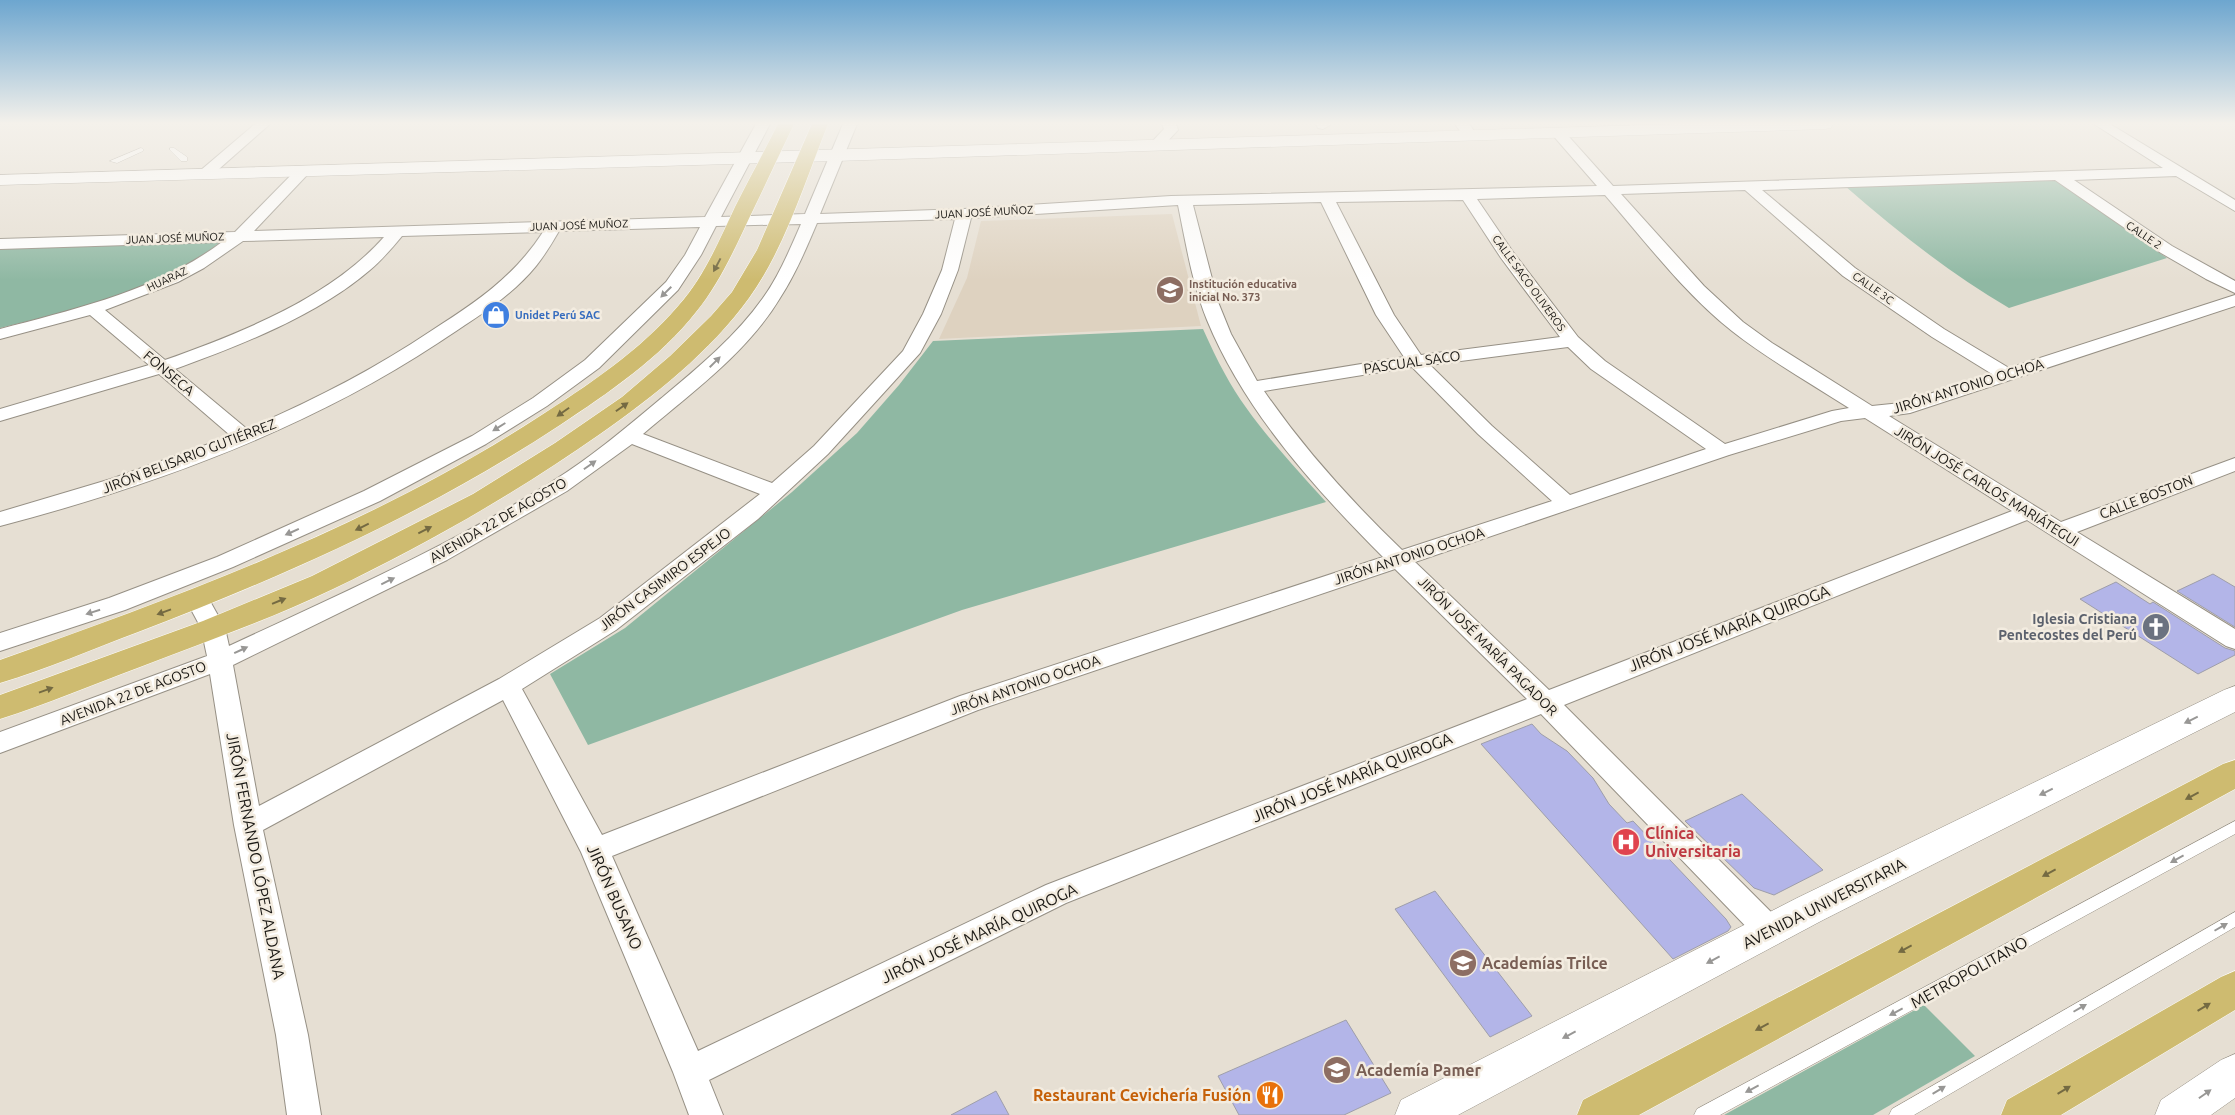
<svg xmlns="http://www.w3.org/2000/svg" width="2235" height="1115" viewBox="0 0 2235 1115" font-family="Ubuntu,sans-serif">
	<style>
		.built { fill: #ded2c0 }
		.green { fill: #8fb8a3 }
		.building { fill: #b3b5e8; stroke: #9e9eaa }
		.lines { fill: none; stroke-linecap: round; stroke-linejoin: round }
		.lane-casing { stroke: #969085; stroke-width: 1 }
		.street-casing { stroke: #969085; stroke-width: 2 }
		.secondary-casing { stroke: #969085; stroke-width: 1 }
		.primary-casing { stroke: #fff; stroke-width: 1 }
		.lane { fill: #fff; fill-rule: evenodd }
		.street { fill: #fff; fill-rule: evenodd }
		.secondary { fill: #fff; fill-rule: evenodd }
		.primary { fill: #cebb70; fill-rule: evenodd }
		.oneway { fill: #746a42 }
		.oneway2 { fill: #989795 }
		.labels { text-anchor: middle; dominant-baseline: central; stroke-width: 5; stroke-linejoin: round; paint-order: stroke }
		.far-street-label { font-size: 11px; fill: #1a1814; stroke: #f3ece0 }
		.far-education-label { font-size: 11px; font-weight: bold; fill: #785e54; stroke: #f3ece0; text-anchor: start }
		.far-shop-label { font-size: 11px; font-weight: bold; fill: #366cbe; stroke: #f3ece0; text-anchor: start }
		.street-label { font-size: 14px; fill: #1a1814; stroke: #f3ece0 }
		.worship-label { font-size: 14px; font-weight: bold; fill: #5b616d; stroke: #f3ece0; text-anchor: end }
		.near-street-label { font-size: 16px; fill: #1a1814; stroke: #f3ece0 }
		.near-health-label { font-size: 16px; font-weight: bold; fill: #be3a42; stroke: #f3ece0; text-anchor: start }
		.near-education-label { font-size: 16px; font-weight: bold; fill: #785e54; stroke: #f3ece0; text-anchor: start }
		.near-food-label { font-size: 16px; font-weight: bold; fill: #c56008; stroke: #f3ece0; text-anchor: end }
	</style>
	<rect width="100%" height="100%" fill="#e6dfd3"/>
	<!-- built -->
	<path class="built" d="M 1172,214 L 1201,326 L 939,339 L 967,278 L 981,221 Z"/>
	<!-- green -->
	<path class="green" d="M 2054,179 L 2167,258 L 2009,308 C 1949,273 1897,231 1845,186 Z
		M 220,242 C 165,289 69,311 0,328 L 0,249 Z
		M 1203,329 C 1210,344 1217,360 1225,374 C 1249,419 1292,464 1326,502 L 962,610 L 588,745 L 550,674 L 625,628 L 792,492 L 857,433 L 899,385 L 933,341 Z
		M 1924,1005 L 1975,1056 L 1873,1115 L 1724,1115 Z"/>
	<!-- building -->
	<path class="building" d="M 2213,574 L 2235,587 L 2235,627 L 2177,591 Z
		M 2116,582 L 2150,604 L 2153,602 L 2225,648 L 2235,651 L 2235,655 L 2198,674 L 2080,599 Z
		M 1532,724 L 1541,734 L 1567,751 L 1593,778 L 1609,804 L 1627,823 L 1633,821 L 1726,919 L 1731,927 L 1728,931 L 1673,959 L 1481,744 Z
		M 1742,794 L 1823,870 L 1774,895 L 1754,888 L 1685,821 Z
		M 1435,891 L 1532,1016 L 1490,1037 L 1395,909 Z
		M 1346,1020 L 1391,1093 L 1344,1115 L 1239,1115 L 1218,1076 Z
		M 996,1091 L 1009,1115 L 951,1115 Z"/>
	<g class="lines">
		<defs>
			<path id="lane" d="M 141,148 L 143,149 L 143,151 L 117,163 L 110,161 Z
				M 170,148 L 174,148 L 187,157 L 187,161 L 181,161 L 170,150 Z
				M 2235,821 L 2235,834 L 1720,1115 L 1694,1115 L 1697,1109 Z
				M 2235,912 L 2235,927 L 1914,1115 L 1889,1115 L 1892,1109 Z"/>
			<path id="street" d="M 255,124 L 270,124 L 211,176 L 201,176 L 199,173 L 201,170 Z
				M 756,124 L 770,124 L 721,217 L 805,214 L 843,124 L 857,124 L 820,214 L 964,209 L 1171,196 L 1597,186 L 1550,132 L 1557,128 L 1562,129 L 1613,186 L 2163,168 L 2094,124 L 2110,124 L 2235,200 L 2235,211 L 2176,176 L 2074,180 L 2172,246 L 2235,281 L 2235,293 L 2206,279 L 2161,253 L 2055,180 L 1762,190 L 1855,268 L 1944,329 L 2009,368 L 2235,295 L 2235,306 L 1910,413 L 1889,416 L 2061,522 L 2235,458 L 2235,471 L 2077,532 L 2235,629 L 2235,649 L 2226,646 L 2027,520 L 1564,705 L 1780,921 L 1784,930 L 1780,939 L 1769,943 L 1758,939 L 1541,714 L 1066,903 L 709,1080 L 723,1115 L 689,1115 L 673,1072 L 581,852 L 503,700 L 263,830 L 308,1035 L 321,1115 L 287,1115 L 276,1035 L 234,825 L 210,674 L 0,753 L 0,732 L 207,656 L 201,628 L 186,600 L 190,594 L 198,592 L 206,594 L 225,628 L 229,646 C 338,595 450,546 553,481 C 593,456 628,426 664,396 C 700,366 736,336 763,298 C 779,276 790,249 801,224 L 716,226 L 701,255 L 678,290 L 599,368 L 547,406 L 486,444 L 380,501 L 233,567 L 125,610 L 0,651 L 0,633 L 109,598 L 217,557 L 364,491 L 472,436 L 533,398 L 585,360 L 666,282 L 685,255 L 700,227 L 559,231 C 552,243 545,255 536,266 C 510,298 472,320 438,343 C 306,430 153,486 0,526 L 0,512 L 111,479 L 231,436 L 159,374 L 0,421 L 0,409 L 149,365 L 90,315 L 0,339 L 0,329 C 76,309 158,290 222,242 L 0,249 L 0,239 L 235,232 L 298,168 L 308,168 L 310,171 L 308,174 L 254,231 L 705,217 ZM 1745,190 L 1843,276 L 1932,337 L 1992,374 L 1901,403 L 1872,406 L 1772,343 L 1743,322 L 1704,286 L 1621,194 ZM 1605,195 C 1645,241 1684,293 1732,331 C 1769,360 1810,383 1849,408 L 1832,411 L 1725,444 L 1605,361 L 1578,337 L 1513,252 L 1477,199 ZM 1463,200 L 1501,258 L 1560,337 L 1421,355 L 1394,315 L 1336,202 ZM 1321,202 L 1376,315 L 1404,357 L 1257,381 L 1231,334 L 1218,302 L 1193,205 ZM 1178,205 C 1186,244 1192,283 1207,320 C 1244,410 1314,488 1383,557 L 960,696 L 602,835 L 522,689 L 616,630 L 758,519 L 828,454 L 920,353 L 941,314 L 958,270 L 971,218 ZM 955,219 L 942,270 L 923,314 L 903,351 L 814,446 L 772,483 L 643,434 C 691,393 747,353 780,298 C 795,275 806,249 817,223 ZM 543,232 C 514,277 475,303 431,331 C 373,370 312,401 247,429 L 175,369 C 239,346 318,315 370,270 C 382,260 392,248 402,236 ZM 384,237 C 330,298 241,333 165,360 L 105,310 L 178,282 L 204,268 L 243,241 ZM 1568,347 L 1591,369 L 1706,449 L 1570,495 L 1492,426 L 1430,365 ZM 1412,367 L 1478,434 L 1552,501 L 1402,550 C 1351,501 1304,449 1264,391 ZM 1865,418 L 2012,511 L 1549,690 L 1415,562 L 1729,455 L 1841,421 ZM 632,444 L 760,494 L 600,618 L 499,679 L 259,806 L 233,665 L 447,560 L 567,491 ZM 1395,569 L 1527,699 L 1046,885 L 698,1051 L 612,856 L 978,710 Z
				M 1162,124 L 1176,124 L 1178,130 L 1162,147 L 1152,147 L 1150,144 L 1164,129 Z
				M 1316,124 L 1330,124 L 1330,125 L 1323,129 L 1318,128 Z
				M 1455,124 L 1469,124 L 1477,135 L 1470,139 L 1465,138 Z"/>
			<path id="secondary" d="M 1678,124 L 1833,124 L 1831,128 L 1825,129 L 835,161 L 0,185 L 0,175 Z
				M 2235,686 L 2235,712 L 1823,920 L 1458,1115 L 1395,1115 L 1401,1100 L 1797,898 L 2224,690 Z
				M 2235,1054 L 2235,1098 L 2211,1115 L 2155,1115 L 2161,1100 L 2221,1060 Z"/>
			<path id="primary" d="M 778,124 L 794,124 C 781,151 768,179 755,206 C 737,243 722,280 696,312 C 660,358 608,393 560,425 C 428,512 285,576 138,632 C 92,649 47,669 0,683 L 0,660 C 185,594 371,526 537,418 C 587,386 640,351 679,305 C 704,277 719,241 735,207 C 749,179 764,152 778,124 Z
				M 812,124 L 828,124 C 805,181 785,248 749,298 C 711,351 653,397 600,434 C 516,493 425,545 333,589 C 271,619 204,642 140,667 C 94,684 47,704 0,719 L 0,695 L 203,621 L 312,576 L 473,494 L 555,443 L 622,397 L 670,356 L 711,316 L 732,292 L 757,250 Z
				M 2235,760 L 2235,789 L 1639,1115 L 1577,1115 L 1583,1100 L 2223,764 Z
				M 2235,971 L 2235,1010 L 2061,1115 L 2001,1115 L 2007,1100 L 2221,977 Z"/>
		</defs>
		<!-- lane casing -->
		<use href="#lane" class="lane-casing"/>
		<!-- street casing -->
		<use href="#street" class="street-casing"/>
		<!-- secondary casing -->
		<use href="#secondary" class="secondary-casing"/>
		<!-- primary casing -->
		<use href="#primary" class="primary-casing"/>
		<!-- lane -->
		<use href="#lane" class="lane"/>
		<!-- street -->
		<use href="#street" class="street"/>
		<!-- secondary -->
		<use href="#secondary" class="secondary"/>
		<!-- primary -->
		<use href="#primary" class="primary"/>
	</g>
	<!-- one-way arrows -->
	<defs><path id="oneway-solid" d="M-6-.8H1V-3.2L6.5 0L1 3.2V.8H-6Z" transform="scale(1.25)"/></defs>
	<g class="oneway">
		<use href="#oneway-solid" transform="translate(717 265) rotate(118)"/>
		<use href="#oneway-solid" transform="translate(622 407) rotate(-35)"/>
		<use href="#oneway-solid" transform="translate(563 412) rotate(145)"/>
		<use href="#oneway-solid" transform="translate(362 527) rotate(154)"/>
		<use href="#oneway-solid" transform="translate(425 530) rotate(-27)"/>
		<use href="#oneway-solid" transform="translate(279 601) rotate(-22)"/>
		<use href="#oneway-solid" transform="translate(164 612) rotate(160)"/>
		<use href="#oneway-solid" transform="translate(46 690) rotate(-20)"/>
		<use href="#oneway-solid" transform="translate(2192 796) rotate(152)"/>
		<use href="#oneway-solid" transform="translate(2049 873) rotate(152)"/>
		<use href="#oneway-solid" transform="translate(1905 949) rotate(152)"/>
		<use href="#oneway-solid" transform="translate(2204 1007) rotate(-31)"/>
		<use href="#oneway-solid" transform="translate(1762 1027) rotate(152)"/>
		<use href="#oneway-solid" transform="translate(2064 1090) rotate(-31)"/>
	</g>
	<g class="oneway2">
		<use href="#oneway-solid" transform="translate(666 292) rotate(135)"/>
		<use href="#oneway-solid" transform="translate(715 362) rotate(-45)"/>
		<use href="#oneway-solid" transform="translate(499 427) rotate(148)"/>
		<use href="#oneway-solid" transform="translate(590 465) rotate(-35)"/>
		<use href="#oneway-solid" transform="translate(292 532) rotate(156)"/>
		<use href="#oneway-solid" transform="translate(388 581) rotate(-26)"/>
		<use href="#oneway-solid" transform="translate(93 612) rotate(162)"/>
		<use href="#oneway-solid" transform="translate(241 650) rotate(-25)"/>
		<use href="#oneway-solid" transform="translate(2191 720) rotate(154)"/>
		<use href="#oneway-solid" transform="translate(2046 792) rotate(154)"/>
		<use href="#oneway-solid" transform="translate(2177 859) rotate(151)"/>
		<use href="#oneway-solid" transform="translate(2221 927) rotate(-30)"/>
		<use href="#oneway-solid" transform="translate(1713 960) rotate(152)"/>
		<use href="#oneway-solid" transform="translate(2080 1008) rotate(-30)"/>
		<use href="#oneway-solid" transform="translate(1896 1012) rotate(152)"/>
		<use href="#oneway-solid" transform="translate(1569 1035) rotate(152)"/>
		<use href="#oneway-solid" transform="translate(1752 1089) rotate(152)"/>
		<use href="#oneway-solid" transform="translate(1939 1090) rotate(-31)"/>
		<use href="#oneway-solid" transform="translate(2205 1094) rotate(-35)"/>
	</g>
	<!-- sky -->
	<linearGradient id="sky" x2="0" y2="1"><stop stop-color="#6da6cf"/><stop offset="0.44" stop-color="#f4f1eb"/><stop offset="1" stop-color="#f4f1eb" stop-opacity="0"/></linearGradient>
	<rect width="2235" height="280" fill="url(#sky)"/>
	<!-- icons -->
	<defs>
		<symbol id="school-disc" viewBox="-11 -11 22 22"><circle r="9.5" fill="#8d6e63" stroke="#f3ece0"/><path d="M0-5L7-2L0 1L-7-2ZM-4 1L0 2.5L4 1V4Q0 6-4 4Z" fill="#fff"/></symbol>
		<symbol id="shop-disc" viewBox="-11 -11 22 22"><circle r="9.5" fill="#3f7fe0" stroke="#f3ece0"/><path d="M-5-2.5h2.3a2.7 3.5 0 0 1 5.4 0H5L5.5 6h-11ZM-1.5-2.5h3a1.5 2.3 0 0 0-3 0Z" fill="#fff"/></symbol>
		<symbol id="church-disc" viewBox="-11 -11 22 22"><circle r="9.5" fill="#6b7280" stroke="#f3ece0"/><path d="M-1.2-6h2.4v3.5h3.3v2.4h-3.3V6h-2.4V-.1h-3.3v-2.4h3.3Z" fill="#fff"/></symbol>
		<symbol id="hospital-disc" viewBox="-11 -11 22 22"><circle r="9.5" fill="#e0444e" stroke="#f3ece0"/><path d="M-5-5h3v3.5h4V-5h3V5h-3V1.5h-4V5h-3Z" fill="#fff"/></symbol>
		<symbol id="restaurant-disc" viewBox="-11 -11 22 22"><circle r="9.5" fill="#e8710a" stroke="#f3ece0"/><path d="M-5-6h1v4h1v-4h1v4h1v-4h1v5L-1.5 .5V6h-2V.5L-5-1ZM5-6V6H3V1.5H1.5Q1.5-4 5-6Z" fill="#fff"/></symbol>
	</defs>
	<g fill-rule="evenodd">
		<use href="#school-disc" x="1154" y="274" width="32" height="32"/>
		<use href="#shop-disc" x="480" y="299" width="32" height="32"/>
		<use href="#church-disc" x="2140" y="611" width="32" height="32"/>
		<use href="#hospital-disc" x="1610" y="826" width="32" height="32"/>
		<use href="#school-disc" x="1447" y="947" width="32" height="32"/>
		<use href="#school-disc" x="1321" y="1054" width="32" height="32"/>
		<use href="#restaurant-disc" x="1254" y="1079" width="32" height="32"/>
	</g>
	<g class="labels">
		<!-- far-street labels -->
		<g class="far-street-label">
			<text transform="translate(984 212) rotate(-3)">JUAN JOSÉ MUÑOZ</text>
			<text transform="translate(579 225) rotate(-2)">JUAN JOSÉ MUÑOZ</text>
			<text transform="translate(2144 235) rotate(34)">CALLE 2</text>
			<text transform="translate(175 238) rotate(-2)">JUAN JOSÉ MUÑOZ</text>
			<text transform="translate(167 279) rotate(-25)">HUARAZ</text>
			<text transform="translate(1529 283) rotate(54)">CALLE SACO OLIVEROS</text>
			<text transform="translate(1873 288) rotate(35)">CALLE 3C</text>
		</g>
		<!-- far-education labels -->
		<g class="far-education-label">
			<text x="1189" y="284">Institución educativa<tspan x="1189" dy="13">inicial No. 373</tspan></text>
		</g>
		<!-- far-shop labels -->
		<g class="far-shop-label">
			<text x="515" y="315">Unidet Perú SAC</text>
		</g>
		<!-- street labels -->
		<g class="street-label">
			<text transform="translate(1412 362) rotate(-8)">PASCUAL SACO</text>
			<text transform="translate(169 373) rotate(40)">FONSECA</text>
			<text transform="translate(1968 386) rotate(-17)">JIRÓN ANTONIO OCHOA</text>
			<text transform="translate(189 456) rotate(-21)">JIRÓN BELISARIO GUTIÉRREZ</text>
			<text transform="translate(1987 486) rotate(32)">JIRÓN JOSÉ CARLOS MARIÁTEGUI</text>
			<text transform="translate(2146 497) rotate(-21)">CALLE BOSTON</text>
			<text transform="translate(498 520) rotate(-30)">AVENIDA 22 DE AGOSTO</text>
			<text transform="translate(1409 556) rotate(-18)">JIRÓN ANTONIO OCHOA</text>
			<text transform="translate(665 579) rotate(-37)">JIRÓN CASIMIRO ESPEJO</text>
			<text transform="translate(1488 646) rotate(45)">JIRÓN JOSÉ MARÍA PAGADOR</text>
			<text transform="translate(1025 685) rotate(-19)">JIRÓN ANTONIO OCHOA</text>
			<text transform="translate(133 693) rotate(-21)">AVENIDA 22 DE AGOSTO</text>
		</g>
		<!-- worship labels -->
		<g class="worship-label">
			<text x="2137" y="619">Iglesia Cristiana<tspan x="2137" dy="16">Pentecostes del Perú</tspan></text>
		</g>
		<!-- near-street labels -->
		<g class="near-street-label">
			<text transform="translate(1729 628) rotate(-21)">JIRÓN JOSÉ MARÍA QUIROGA</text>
			<text transform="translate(1352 777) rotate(-22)">JIRÓN JOSÉ MARÍA QUIROGA</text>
			<text transform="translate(256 856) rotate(79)">JIRÓN FERNANDO LÓPEZ ALDANA</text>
			<text transform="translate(615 897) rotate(66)">JIRÓN BUSANO</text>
			<text transform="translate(1824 903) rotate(-27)">AVENIDA UNIVERSITARIA</text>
			<text transform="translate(979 933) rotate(-25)">JIRÓN JOSÉ MARÍA QUIROGA</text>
			<text transform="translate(1969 972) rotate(-29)">METROPOLITANO</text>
		</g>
		<!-- near-health labels -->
		<g class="near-health-label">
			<text x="1645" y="833">Clínica<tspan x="1645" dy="18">Universitaria</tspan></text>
		</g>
		<!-- near-education labels -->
		<g class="near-education-label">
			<text x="1482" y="963">Academías Trilce</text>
			<text x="1356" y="1070">Academía Pamer</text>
		</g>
		<!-- near-food labels -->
		<g class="near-food-label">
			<text x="1251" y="1095">Restaurant Cevichería Fusión</text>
		</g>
	</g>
</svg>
